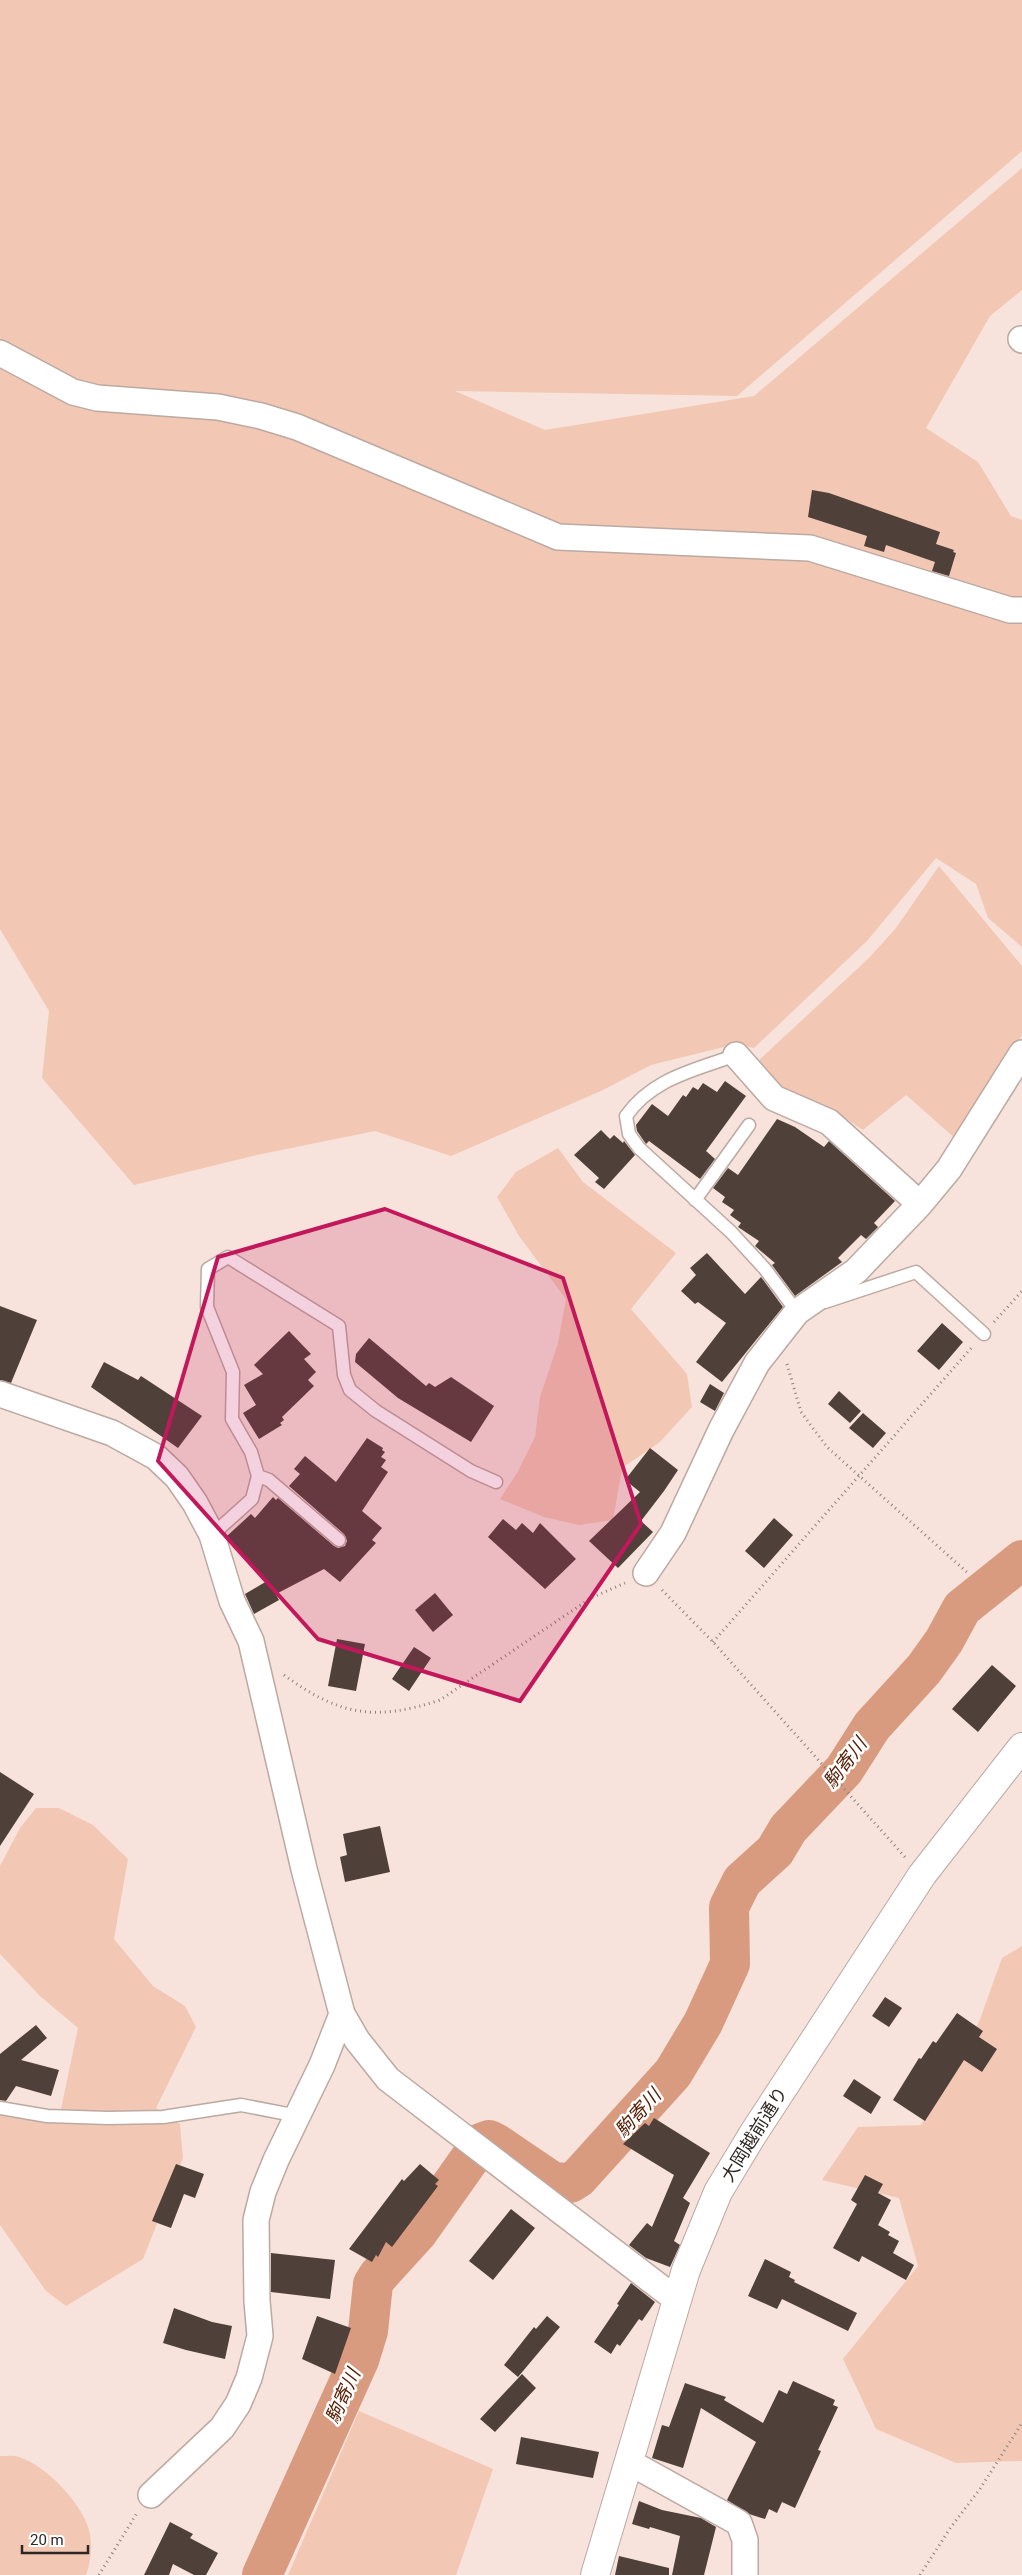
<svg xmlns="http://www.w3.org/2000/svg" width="1022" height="2575" viewBox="0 0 1022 2575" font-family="Roboto,'Noto Sans JP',sans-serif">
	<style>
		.green { fill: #f2c8b5 }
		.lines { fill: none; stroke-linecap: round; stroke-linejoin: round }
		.river { stroke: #d99b7f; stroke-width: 40 }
		.building { fill: #4f403a }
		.service-casing { stroke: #bba9a2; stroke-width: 15 }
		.minor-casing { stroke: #bba9a2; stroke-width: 28 }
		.tertiary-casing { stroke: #bba9a2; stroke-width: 30 }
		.path { stroke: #8e817c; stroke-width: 3; stroke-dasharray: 1 4; stroke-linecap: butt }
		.service { stroke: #fff; stroke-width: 12 }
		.minor { stroke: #fff; stroke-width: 25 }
		.tertiary { stroke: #fff; stroke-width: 28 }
		.marked { fill: #c2185b; fill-opacity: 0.2; stroke: #c2185b; stroke-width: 4; stroke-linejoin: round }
		.labels { text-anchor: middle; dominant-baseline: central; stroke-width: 5; stroke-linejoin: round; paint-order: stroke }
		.street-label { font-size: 18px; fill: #2e2724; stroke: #fff }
		.water-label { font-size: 19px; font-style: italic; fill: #531b00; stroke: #fff }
	</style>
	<rect width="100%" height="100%" fill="#f7e3db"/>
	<!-- green -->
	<path class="green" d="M 0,0 L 1022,0 L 1022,151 L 737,396 L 455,391 L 545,430 L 754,396 L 1022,168 L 1022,290 L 990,316 L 926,428 L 978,462 L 1011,516 L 1022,520 L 1022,947 L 988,918 L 976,884 L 936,858 L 867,941 L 754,1048 L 736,1044 L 651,1065 L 601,1091 L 451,1156 L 375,1131 L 257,1155 L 134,1185 L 42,1078 L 49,1011 L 0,929 Z
		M 939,866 L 1022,966 L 1022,1035 L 957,1140 L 906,1095 L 863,1130 L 842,1116 L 779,1088 L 758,1068 L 760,1059 L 869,958 L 896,928 Z
		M 558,1148 L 583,1182 L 676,1253 L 631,1309 L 687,1374 L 692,1407 L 660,1442 L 622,1468 L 613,1520 L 579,1525 L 544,1517 L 500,1499 L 517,1473 L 535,1437 L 540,1397 L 558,1343 L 566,1299 L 519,1236 L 497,1197 L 516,1172 Z
		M 36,1808 L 59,1808 L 93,1825 L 128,1859 L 114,1939 L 153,1986 L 185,2006 L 196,2027 L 156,2108 L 180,2124 L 183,2158 L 143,2259 L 66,2306 L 46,2291 L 0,2225 L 0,2104 L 33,2109 L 61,2109 L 78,2028 L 41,1997 L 0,1954 L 0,1866 L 20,1828 Z
		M 1022,1946 L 1022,2461 L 956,2463 L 876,2429 L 843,2359 L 918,2266 L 899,2198 L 822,2180 L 858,2127 L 921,2125 L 979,2022 L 1002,1958 Z
		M 359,2411 L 493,2469 L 456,2575 L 288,2575 Z
		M 0,2456 C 6,2456 14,2455 19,2457 C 46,2465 85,2506 90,2534 C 92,2548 91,2562 86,2575 L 0,2575 Z"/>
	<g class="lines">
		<!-- river -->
		<path class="river" d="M 262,2575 L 359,2360 L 368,2331 L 373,2284 L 378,2276 L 418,2232 L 481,2143 L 489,2140 L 497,2144 L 553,2182 L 570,2183 L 578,2178 L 673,2073 L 703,2023 L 730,1964 L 729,1907 L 742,1881 L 775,1851 L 788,1829 L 844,1770 L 872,1726 L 924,1669 L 944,1641 L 962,1608 L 1022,1560"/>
	</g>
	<!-- building -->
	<path class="building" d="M 812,490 L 829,493 L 940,532 L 936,544 L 954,550 L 953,552 L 956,553 L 949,576 L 932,571 L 935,562 L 886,545 L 884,552 L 864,546 L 867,536 L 808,517 Z
		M 725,1081 L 746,1096 L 706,1151 L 715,1159 L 700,1179 L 649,1141 L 646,1144 L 637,1131 L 636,1125 L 652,1104 L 668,1116 L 683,1095 L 686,1097 L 693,1087 L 698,1090 L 703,1083 L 717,1092 Z
		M 777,1119 L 795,1127 L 824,1147 L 829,1141 L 895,1201 L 874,1223 L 878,1227 L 866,1239 L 861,1235 L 838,1258 L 842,1262 L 795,1296 L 772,1265 L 775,1263 L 755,1246 L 759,1241 L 738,1227 L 741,1223 L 730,1215 L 734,1210 L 722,1202 L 725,1197 L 713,1188 L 728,1168 L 738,1175 Z
		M 601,1130 L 610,1139 L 614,1135 L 623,1143 L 624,1141 L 635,1155 L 604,1189 L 595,1182 L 599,1178 L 574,1155 Z
		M 707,1253 L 745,1294 L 761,1277 L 783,1307 L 722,1382 L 696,1362 L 726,1323 L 698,1302 L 695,1304 L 681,1291 L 696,1275 L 690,1268 Z
		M 0,1306 L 37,1320 L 11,1383 L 0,1380 Z
		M 942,1323 L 963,1342 L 939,1370 L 917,1351 Z
		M 289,1331 L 311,1354 L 304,1359 L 316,1372 L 308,1380 L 314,1386 L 282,1417 L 284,1420 L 280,1423 L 282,1425 L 259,1439 L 243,1413 L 256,1405 L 244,1385 L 263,1374 L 254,1365 Z
		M 369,1338 L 426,1386 L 429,1383 L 435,1387 L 451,1377 L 494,1406 L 471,1442 L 398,1398 L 355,1362 L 356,1354 Z
		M 104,1362 L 138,1380 L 141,1376 L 202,1416 L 178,1448 L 91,1387 Z
		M 710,1384 L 724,1393 L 715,1411 L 700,1402 Z
		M 839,1391 L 861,1411 L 850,1423 L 828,1404 Z
		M 863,1413 L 886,1433 L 873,1448 L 849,1428 Z
		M 367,1438 L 383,1448 L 382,1450 L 385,1452 L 381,1457 L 386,1460 L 381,1467 L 388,1472 L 362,1511 L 382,1528 L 372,1540 L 376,1543 L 340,1582 L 324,1569 L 278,1593 L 270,1584 L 279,1600 L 254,1614 L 245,1594 L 267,1581 L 227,1536 L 251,1514 L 255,1518 L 273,1497 L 276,1500 L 278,1498 L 334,1546 L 338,1548 L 345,1546 L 347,1541 L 344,1534 L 289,1486 L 300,1474 L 294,1469 L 305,1456 L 336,1482 Z
		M 650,1448 L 678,1470 L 664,1491 L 641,1521 L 653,1532 L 618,1568 L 589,1541 L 640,1492 L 625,1480 Z
		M 774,1518 L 793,1535 L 764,1568 L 745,1551 Z
		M 503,1519 L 516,1530 L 522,1523 L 533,1533 L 540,1523 L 576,1559 L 545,1589 L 488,1537 Z
		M 435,1593 L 453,1615 L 433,1632 L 415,1610 Z
		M 337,1639 L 365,1644 L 356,1691 L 328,1686 Z
		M 414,1647 L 431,1658 L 409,1691 L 392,1679 Z
		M 992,1665 L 1016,1686 L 978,1732 L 952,1709 Z
		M 0,1772 L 34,1794 L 0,1846 Z
		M 380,1826 L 390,1872 L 345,1882 L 340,1857 L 347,1855 L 343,1834 Z
		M 885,1997 L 902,2008 L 889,2027 L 872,2016 Z
		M 957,2013 L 983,2031 L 979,2037 L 997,2049 L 982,2072 L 964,2060 L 925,2121 L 893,2100 L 919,2058 L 921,2059 L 933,2041 L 936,2043 Z
		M 36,2025 L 47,2038 L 21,2060 L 59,2070 L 51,2096 L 16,2086 L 6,2101 L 0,2100 L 0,2054 Z
		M 854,2079 L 881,2097 L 871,2114 L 843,2096 Z
		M 654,2118 L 710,2153 L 683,2198 L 690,2203 L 674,2241 L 680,2245 L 670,2267 L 646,2258 L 629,2245 L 647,2223 L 652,2227 L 674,2175 L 623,2144 L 645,2123 L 649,2126 Z
		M 176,2164 L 204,2174 L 195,2198 L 184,2194 L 171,2228 L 152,2221 Z
		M 420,2164 L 439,2180 L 435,2184 L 438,2186 L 392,2247 L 386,2242 L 378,2257 L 376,2255 L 372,2262 L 349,2249 L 402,2179 L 404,2181 Z
		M 865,2175 L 883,2184 L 878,2193 L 891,2200 L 878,2225 L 890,2232 L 888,2235 L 899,2241 L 893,2253 L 914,2265 L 906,2280 L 862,2256 L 859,2262 L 833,2248 L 857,2204 L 851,2200 Z
		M 511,2209 L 535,2228 L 493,2280 L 469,2261 Z
		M 271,2253 L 335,2260 L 330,2299 L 271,2292 Z
		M 765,2259 L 791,2272 L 789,2277 L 795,2280 L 794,2282 L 857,2313 L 848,2331 L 782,2299 L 777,2309 L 748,2296 Z
		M 631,2283 L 655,2302 L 642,2321 L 639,2319 L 620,2346 L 617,2344 L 611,2354 L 594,2342 L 619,2305 L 617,2304 Z
		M 174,2308 L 212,2322 L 232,2326 L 225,2359 L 186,2350 L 163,2343 Z
		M 317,2316 L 351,2328 L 335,2374 L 302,2359 Z
		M 547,2316 L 560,2327 L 518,2377 L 504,2365 L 534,2327 L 536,2329 Z
		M 522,2374 L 536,2388 L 495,2432 L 480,2419 Z
		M 793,2381 L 835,2400 L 833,2405 L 838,2407 L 818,2450 L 821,2451 L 795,2508 L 782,2502 L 777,2513 L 769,2509 L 765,2519 L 749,2514 L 727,2500 L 756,2442 L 701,2408 L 683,2468 L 652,2458 L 662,2425 L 669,2427 L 685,2383 L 726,2397 L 724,2400 L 763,2423 L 779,2390 L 787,2394 Z
		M 521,2437 L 599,2452 L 593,2478 L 516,2464 Z
		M 639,2501 L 662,2510 L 701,2518 L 716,2527 L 704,2575 L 672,2575 L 680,2536 L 650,2527 L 649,2529 L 632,2524 Z
		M 170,2522 L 193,2534 L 190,2538 L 218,2553 L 206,2575 L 194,2575 L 173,2564 L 169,2575 L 144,2575 Z
		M 619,2556 L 669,2568 L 669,2575 L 615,2575 Z"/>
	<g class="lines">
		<defs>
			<path id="service" d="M 736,1055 C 693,1071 653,1078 626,1116 L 629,1134 L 639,1148 L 731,1232 L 765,1269 L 797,1312 L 802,1310
				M 695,1200 L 749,1125
				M 825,1302 L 916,1272 L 984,1334
				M 258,1476 L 269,1480 L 339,1540
				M 212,1535 L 252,1499 L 258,1476 L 251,1452 L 232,1419 L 233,1372 L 207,1307 L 208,1269 L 228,1257 L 339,1326 L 344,1375 L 350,1390 L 376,1411 L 471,1471 L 496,1482
				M 0,2108 L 47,2116 L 108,2118 L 163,2117 L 241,2105 L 298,2116"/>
			<path id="minor" d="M 1021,339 L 1022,340
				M 0,353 L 73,392 L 97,398 L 218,407 L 261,416 L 297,427 L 558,537 L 810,548 L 1010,610 L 1022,610
				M 736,1055 L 774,1098 L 829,1122 L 920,1204
				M 0,1394 L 112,1433 L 156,1457 L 177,1477 L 195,1503 L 212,1535 L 232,1601 L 251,1641 L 304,1869 L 342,2014 L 357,2040 L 388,2079 L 677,2300
				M 646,1573 L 673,1533 L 721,1430 L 757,1363 L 797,1312 L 856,1271 L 920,1204 L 949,1169 L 1022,1053
				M 629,2462 L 739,2523 L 745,2540 L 745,2575
				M 151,2495 L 222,2428 L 238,2404 L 249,2378 L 260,2336 L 257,2301 L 256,2220 L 263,2192 L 276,2160 L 322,2065 L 342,2014"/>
			<path id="tertiary" d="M 595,2575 L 686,2270 L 718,2192 L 753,2134 L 922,1875 L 1022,1747"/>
		</defs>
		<!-- service casing -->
		<use href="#service" class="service-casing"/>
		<!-- minor casing -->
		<use href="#minor" class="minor-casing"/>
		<!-- tertiary casing -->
		<use href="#tertiary" class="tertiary-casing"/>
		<!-- path -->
		<path class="path" d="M 994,1322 L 1022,1291
			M 787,1364 L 801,1412 L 827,1447 L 969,1574
			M 662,1590 L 713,1642 L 905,1857
			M 713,1642 L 973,1346
			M 284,1675 C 339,1715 374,1722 440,1700 L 591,1598 L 625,1583
			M 99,2575 L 137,2513
			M 920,2575 L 951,2527 L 980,2489 L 1022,2423"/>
		<!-- service -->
		<use href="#service" class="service"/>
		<!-- minor -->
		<use href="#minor" class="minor"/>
		<!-- tertiary -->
		<use href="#tertiary" class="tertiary"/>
	</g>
	<!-- marked area -->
	<path class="marked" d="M 385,1209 L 563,1278 L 641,1524 L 520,1701 L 318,1639 L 158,1461 L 218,1257 Z"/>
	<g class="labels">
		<!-- street labels -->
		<g class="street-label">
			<text transform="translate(754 2134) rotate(-58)">大岡越前通り</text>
		</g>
		<!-- water labels -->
		<g class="water-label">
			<text transform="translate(845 1763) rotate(-53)">駒寄川</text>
			<text transform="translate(638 2113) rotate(-48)">駒寄川</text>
			<text transform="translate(343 2396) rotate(-66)">駒寄川</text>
		</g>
	</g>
	<!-- scale -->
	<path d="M22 2545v8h66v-8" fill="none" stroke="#2e2724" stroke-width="2.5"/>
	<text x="30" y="2545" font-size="15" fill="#2e2724" stroke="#ffffff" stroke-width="4" paint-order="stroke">20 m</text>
</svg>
